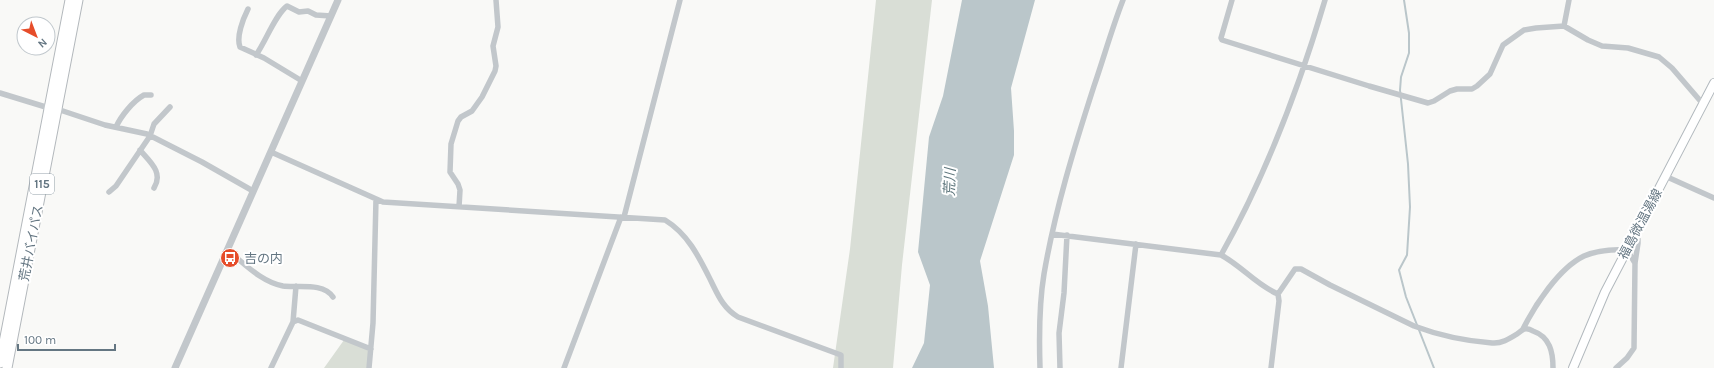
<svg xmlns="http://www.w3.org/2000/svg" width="1714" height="368" viewBox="0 0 1714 368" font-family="Karla,'Noto Sans JP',sans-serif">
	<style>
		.green { fill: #d9ded6 }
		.water { fill: #bac6ca }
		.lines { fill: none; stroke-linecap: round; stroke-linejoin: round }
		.stream { stroke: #bac6ca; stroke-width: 2 }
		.secondary-casing { stroke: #b2b9be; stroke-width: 10 }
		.trunk-casing { stroke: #b3b8bc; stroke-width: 11 }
		.minor { stroke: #c2c7cb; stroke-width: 5.5 }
		.tertiary { stroke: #c2c7cb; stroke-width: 7 }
		.secondary { stroke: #fff; stroke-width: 8 }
		.trunk { stroke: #fff; stroke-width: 9 }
		.labels { text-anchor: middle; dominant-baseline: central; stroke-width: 4; stroke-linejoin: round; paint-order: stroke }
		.shield { fill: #fff; stroke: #929fa8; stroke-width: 1 }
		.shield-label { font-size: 12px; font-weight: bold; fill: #647682 }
		.street-label { font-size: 13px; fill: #647682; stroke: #fff }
		.poi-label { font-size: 13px; fill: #647682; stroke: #fff; text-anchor: start }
		.water-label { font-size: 14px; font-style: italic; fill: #5e767c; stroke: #fff }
	</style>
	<rect width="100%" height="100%" fill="#f9f9f7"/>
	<!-- green -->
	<path class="green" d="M 876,0 L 932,0 L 902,265 L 893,368 L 833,368 L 850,249 Z
		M 344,340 L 369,350 L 367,368 L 324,368 Z"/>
	<!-- water -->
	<path class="water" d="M 962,0 L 1035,0 L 1011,88 L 1014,131 L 1014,155 L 980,261 L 988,306 L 994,368 L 912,368 L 924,343 L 930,285 L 918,252 L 929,137 L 943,96 Z"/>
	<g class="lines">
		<!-- stream -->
		<path class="stream" d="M 1404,0 L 1409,33 L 1409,53 L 1401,77 L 1400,90 L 1408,164 L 1410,207 L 1407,255 L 1399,270 L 1406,297 L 1434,368"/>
		<defs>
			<path id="secondary" d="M 1573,368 L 1605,292 L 1714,83"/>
			<path id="trunk" d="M 0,363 L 70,0
				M 7,368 L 78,0"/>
		</defs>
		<!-- secondary casing -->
		<use href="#secondary" class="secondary-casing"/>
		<!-- trunk casing -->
		<use href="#trunk" class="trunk-casing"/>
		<!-- minor -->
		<path class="minor" d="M 1232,0 L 1221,38 L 1222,40 L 1369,86 L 1428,103 L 1434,101 L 1450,91 L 1457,89 L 1472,89 L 1477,86 L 1490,74 L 1503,45 L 1524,30 L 1536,28 L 1564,26 L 1588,40 L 1602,46 L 1628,48 L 1659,57 L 1672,68 L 1703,104
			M 248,9 C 243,19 236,37 240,47 L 264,58 L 302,81
			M 1564,26 L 1569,0
			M 256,55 C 266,41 275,15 287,6 L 299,12 L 308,11 L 316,15 L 331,16
			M 0,93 L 49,108
			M 57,109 L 105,125 L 147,134 L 202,162 L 253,191
			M 116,127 C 121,116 133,101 144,95 L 151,95
			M 140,150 C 149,161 164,172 154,188
			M 271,152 L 383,202 L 665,220 C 688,234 699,257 711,281 C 718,295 723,308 738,317 L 841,355 L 841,368
			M 1665,176 L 1714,198
			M 109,192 L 116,186 L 150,136 L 154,124 L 170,107
			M 459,207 L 460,190 L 458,184 L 450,172 L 451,144 L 458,121 L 461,117 L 472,111 L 482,97 L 495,71 L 496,66 L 493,46 L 498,27 L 496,0
			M 624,217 L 680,0
			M 1052,234 L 1221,255 C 1242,266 1256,285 1278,294 L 1295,269 L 1301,269 L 1330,285 L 1414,326 C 1438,335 1466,341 1492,343 C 1501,344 1509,339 1517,334 C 1520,332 1522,330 1524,329 C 1528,328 1530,329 1533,331 C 1550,337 1553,352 1553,368
			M 227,250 C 244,263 261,282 283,286 C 298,288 323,282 333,297
			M 1221,255 C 1266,175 1299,88 1325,0
			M 293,322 L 296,286
			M 1523,329 C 1535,305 1559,268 1584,256 C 1598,250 1612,249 1627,250 L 1635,263
			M 271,368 L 293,322 L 298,320 L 371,349
			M 369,368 L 373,323 L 376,199
			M 564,368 L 621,217
			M 1040,368 C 1039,337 1039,304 1044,274 C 1055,210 1074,148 1094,86 C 1104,57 1112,28 1123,0
			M 1060,368 L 1059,333 L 1064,293 L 1067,235
			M 1121,368 L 1136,244
			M 1271,368 L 1279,301 L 1278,294
			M 1616,368 L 1627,358 L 1634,348 L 1635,263 L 1638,243 L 1638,231"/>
		<!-- tertiary -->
		<path class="tertiary" d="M 175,368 L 338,0"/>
		<!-- secondary -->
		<use href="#secondary" class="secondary"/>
		<!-- trunk -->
		<use href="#trunk" class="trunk"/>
	</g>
	<!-- icons -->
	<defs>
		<symbol id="bus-disc" viewBox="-11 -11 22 22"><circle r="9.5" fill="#e64d2a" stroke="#fff"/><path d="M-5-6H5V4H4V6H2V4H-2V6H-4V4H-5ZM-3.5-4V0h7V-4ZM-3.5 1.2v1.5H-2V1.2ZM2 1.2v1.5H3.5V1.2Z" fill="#fff"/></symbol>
	</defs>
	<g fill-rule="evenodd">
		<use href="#bus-disc" x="219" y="247" width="22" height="22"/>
	</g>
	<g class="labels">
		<!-- shield labels -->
		<rect class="shield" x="30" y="174" width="24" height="20" rx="3"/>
		<g class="shield-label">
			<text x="42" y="184">115</text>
		</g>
		<!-- street labels -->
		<g class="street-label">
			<text transform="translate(1640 224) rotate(-62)">福島微温湯線</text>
			<text transform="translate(31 243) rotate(-79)">荒井バイパス</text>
		</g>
		<!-- poi labels -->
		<g class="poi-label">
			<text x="244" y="258">吉の内</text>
		</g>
		<!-- water labels -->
		<g class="water-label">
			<text transform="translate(950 182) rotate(-88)">荒川</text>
		</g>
	</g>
	<!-- north arrow -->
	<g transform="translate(36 36) rotate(138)"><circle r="19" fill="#ffffff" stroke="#c1c8cd"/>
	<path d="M0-3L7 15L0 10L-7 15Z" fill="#e64d2a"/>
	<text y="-6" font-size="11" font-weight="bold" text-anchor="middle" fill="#647682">N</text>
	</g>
	<!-- scale -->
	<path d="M18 344v6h97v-6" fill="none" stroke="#647682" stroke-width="2"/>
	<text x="24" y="344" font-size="12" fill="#647682" stroke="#ffffff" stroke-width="3" paint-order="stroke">100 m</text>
</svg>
